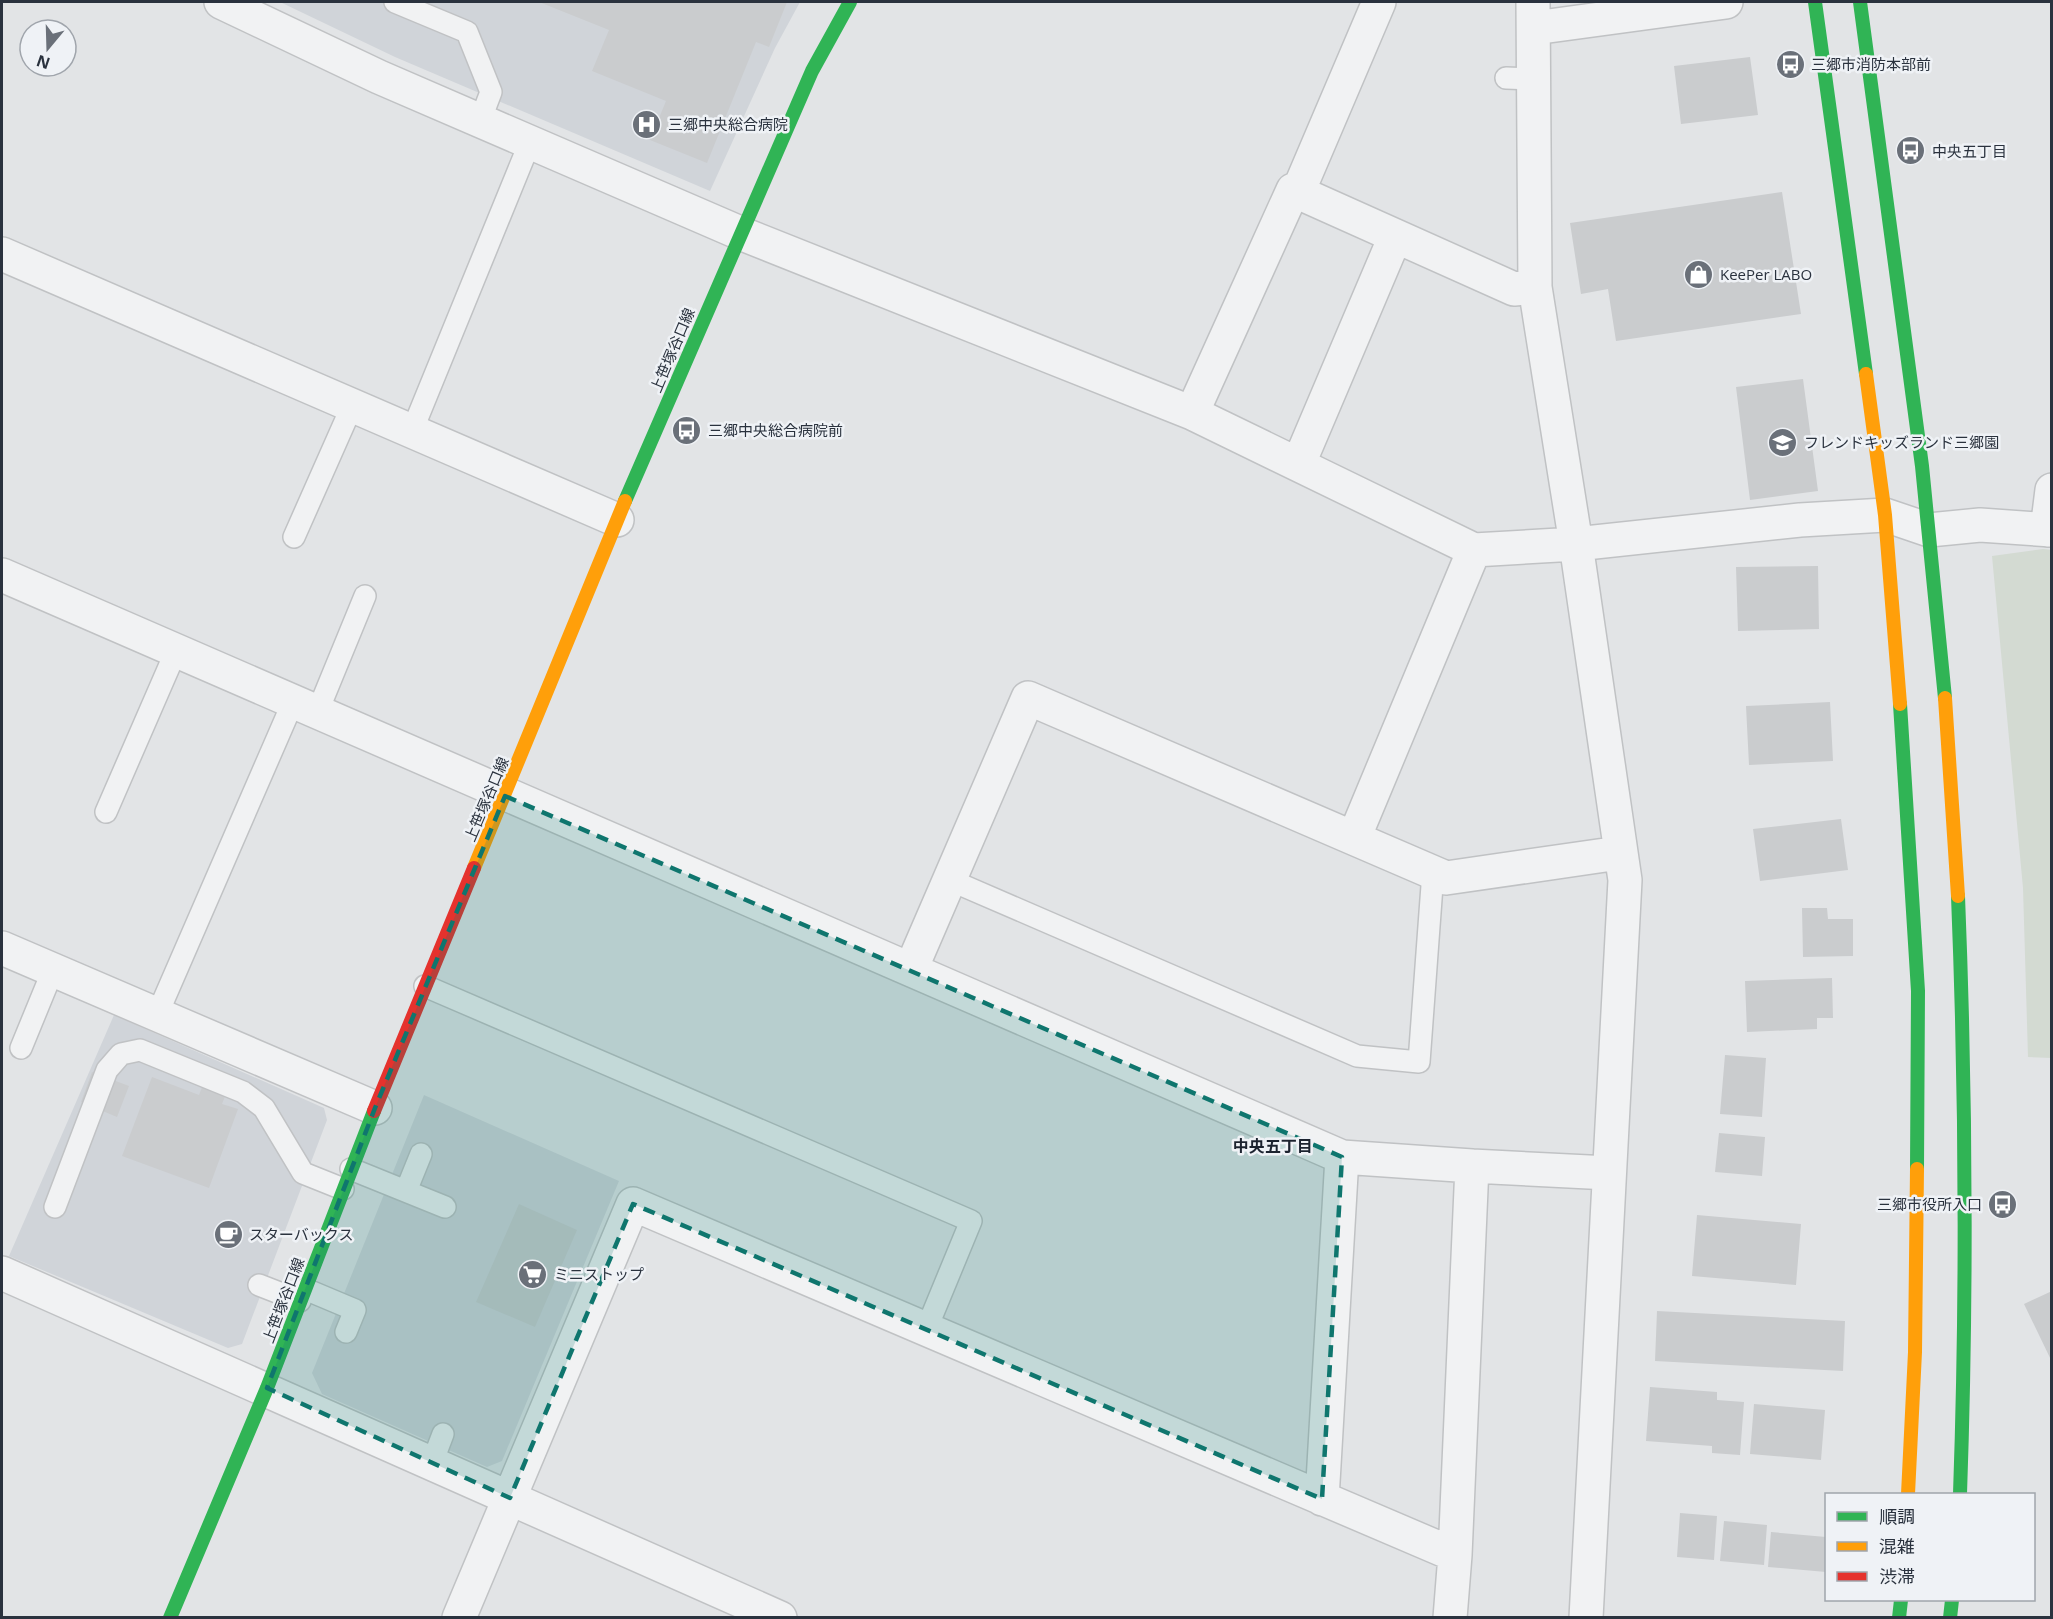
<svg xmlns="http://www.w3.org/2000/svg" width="2053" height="1619" viewBox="0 0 2053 1619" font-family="'Open Sans','Noto Sans JP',sans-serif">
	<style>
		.built { fill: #d0d4d9 }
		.green { fill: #d3dad2 }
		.building { fill: #caccce }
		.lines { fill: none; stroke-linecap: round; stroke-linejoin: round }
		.lane-casing { stroke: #c0c2c4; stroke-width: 24 }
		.street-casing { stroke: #c0c2c4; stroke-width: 36 }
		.lane { stroke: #f1f2f3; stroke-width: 21 }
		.street { stroke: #f1f2f3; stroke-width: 33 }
		.fast { stroke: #30b455; stroke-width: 14 }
		.slow { stroke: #ff9f0a; stroke-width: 14 }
		.jam { stroke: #e5322d; stroke-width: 14 }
		.marked { fill: #0f766e; fill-opacity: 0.2; stroke: #0f766e; stroke-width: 4.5; stroke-dasharray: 12 8; stroke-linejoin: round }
		.labels { text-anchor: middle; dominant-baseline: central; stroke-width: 5; stroke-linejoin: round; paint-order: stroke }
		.poi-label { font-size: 15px; fill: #2a323e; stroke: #eff2f6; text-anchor: start }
		.street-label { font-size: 15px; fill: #2a323e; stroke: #eff2f6 }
		.neighbourhood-label { font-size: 16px; font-weight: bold; fill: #1c232f; stroke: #eff2f6 }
	</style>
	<rect width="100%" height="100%" fill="#e2e4e6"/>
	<!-- built -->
	<path class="built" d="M 280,2 L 800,2 L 775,48 L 710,191 L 395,57 Z
		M 114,1015 L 324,1108 L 327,1120 L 242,1344 L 228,1348 L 9,1256 Z
		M 424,1095 L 619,1181 L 502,1461 L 487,1467 L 322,1394 L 312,1373 Z"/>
	<!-- green -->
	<path class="green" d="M 2043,549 L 2052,550 L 2051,1058 L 2028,1057 L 2023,888 L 1992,556 Z"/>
	<!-- building -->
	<path class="building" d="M 539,2 L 787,2 L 769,47 L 756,42 L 707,163 L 650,140 L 666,101 L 592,71 L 609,30 Z
		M 1750,57 L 1758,115 L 1681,124 L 1674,66 Z
		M 1782,192 L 1801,314 L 1616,341 L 1608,289 L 1581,294 L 1570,223 Z
		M 1803,379 L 1818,491 L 1750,500 L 1736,387 Z
		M 1818,566 L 1819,629 L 1738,631 L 1736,567 Z
		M 1830,702 L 1833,761 L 1749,765 L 1746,706 Z
		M 1841,819 L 1848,870 L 1760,881 L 1753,829 Z
		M 1802,908 L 1827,908 L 1828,919 L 1853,919 L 1853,956 L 1803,957 Z
		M 1832,978 L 1833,1018 L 1817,1018 L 1817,1029 L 1747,1032 L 1745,981 Z
		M 1725,1055 L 1766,1058 L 1762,1117 L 1720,1114 Z
		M 210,1067 L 233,1076 L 222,1104 L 238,1109 L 209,1188 L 122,1156 L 152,1077 L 199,1095 Z
		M 92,1072 L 129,1086 L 117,1117 L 81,1102 Z
		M 1719,1133 L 1765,1137 L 1762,1176 L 1715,1172 Z
		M 519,1204 L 577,1230 L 535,1327 L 476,1302 Z
		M 1697,1215 L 1801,1224 L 1796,1285 L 1692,1276 Z
		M 2052,1291 L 2052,1362 L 2024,1304 Z
		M 1657,1311 L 1845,1321 L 1843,1371 L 1655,1361 Z
		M 1650,1387 L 1717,1392 L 1717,1400 L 1744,1402 L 1740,1455 L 1712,1453 L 1712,1446 L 1646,1441 Z
		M 1754,1404 L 1825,1410 L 1821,1460 L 1750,1454 Z
		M 1680,1513 L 1717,1516 L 1714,1560 L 1677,1557 Z
		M 1724,1521 L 1767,1525 L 1764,1565 L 1720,1561 Z
		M 1771,1532 L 1826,1537 L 1826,1572 L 1768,1567 Z"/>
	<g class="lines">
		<defs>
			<path id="lane" d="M 395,2 L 467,32 L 491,92 L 480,121
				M 1506,78 L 1534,79
				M 412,431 L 530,142
				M 294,537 L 352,406
				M 317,713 L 365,596
				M 106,812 L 176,651
				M 950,880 L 1357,1056 L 1419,1062 L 1433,872
				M 425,986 L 971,1221 L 926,1330
				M 157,1015 L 293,702
				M 21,1048 L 53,970
				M 351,1169 L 445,1207
				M 406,1191 L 421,1154
				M 55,1207 L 107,1070 L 121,1054 L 140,1050 L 243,1092 L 264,1108 L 303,1173 L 343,1189
				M 259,1285 L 300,1301
				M 305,1289 L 355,1310 L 346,1332
				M 432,1463 L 443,1434"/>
			<path id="street" d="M 221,2 L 379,77 L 740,233 L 1192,413 L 1474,550 L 1576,544 L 1800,520 L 1885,515 L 1929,530 L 1980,525 L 2052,530
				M 1533,2 L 1535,287 L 1576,544 L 1625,880 L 1586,1618
				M 1534,28 L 1726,2
				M 1298,192 L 1379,2
				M 2,254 L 617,520
				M 1192,413 L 1293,190 L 1514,289 L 1535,287
				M 1299,463 L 1395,237
				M 2047,530 L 2052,490
				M 2,575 L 1342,1157 L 1472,1166 L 1455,1555 L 1450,1618
				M 1354,838 L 1474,550
				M 2,948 L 375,1108
				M 911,969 L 1028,698 L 1446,878 L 1619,853
				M 1472,1166 L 1609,1173
				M 2,1273 L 780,1618
				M 1322,1499 L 1342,1157
				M 459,1618 L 633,1204 L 1455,1555"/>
		</defs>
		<!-- lane casing -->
		<use href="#lane" class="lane-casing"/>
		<!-- street casing -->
		<use href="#street" class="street-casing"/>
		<!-- lane -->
		<use href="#lane" class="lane"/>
		<!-- street -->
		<use href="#street" class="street"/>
		<!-- fast -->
		<path class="fast" d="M 1815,2 L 1866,374
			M 1860,2 L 1922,466 L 1945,698
			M 625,501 L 812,71 L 850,2
			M 1900,704 L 1918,991 L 1917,1169
			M 1958,896 C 1966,1096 1967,1294 1960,1494
			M 170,1618 L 267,1388 L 374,1111
			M 1899,1618 L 1901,1600
			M 1950,1618 L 1952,1600"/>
		<!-- slow -->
		<path class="slow" d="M 1866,374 L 1885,515 L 1900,704
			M 1945,698 L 1958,896
			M 474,868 L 625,501
			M 1908,1494 L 1915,1352 L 1917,1169"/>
		<!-- jam -->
		<path class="jam" d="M 374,1111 L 474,868"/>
	</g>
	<!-- marked area -->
	<path class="marked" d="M 505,796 L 1342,1157 L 1322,1499 L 633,1204 L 510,1498 L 267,1388 L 375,1108 Z"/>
	<!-- icons -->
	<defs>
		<symbol id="bus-disc" viewBox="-11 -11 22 22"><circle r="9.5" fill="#6a7079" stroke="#eff2f6"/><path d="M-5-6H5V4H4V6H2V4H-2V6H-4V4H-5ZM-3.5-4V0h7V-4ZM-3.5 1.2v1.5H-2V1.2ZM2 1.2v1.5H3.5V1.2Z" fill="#fff"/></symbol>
		<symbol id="hospital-disc" viewBox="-11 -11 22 22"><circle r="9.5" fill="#6a7079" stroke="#eff2f6"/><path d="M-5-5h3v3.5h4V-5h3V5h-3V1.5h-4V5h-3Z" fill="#fff"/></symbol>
		<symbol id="shop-disc" viewBox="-11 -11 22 22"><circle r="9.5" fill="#6a7079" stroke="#eff2f6"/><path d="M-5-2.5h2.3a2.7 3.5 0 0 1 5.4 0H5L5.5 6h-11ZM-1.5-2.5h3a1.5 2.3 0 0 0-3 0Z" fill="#fff"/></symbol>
		<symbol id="school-disc" viewBox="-11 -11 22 22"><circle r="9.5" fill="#6a7079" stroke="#eff2f6"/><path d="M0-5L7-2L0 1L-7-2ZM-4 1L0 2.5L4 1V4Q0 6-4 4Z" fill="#fff"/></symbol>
		<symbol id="cafe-disc" viewBox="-11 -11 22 22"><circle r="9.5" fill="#6a7079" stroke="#eff2f6"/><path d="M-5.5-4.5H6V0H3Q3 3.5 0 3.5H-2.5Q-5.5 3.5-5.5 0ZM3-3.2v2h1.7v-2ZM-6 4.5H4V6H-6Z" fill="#fff"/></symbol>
		<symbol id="supermarket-disc" viewBox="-11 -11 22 22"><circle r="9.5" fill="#6a7079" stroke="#eff2f6"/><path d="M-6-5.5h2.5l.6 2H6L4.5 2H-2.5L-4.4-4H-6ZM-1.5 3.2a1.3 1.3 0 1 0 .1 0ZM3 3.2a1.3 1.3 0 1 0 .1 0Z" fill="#fff"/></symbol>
	</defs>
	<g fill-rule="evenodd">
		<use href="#bus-disc" x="1774" y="48" width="33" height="33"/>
		<use href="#hospital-disc" x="630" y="108" width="33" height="33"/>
		<use href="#bus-disc" x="1894" y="134" width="33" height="33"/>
		<use href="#shop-disc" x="1682" y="258" width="33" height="33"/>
		<use href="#bus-disc" x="670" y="414" width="33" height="33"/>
		<use href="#school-disc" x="1766" y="426" width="33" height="33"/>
		<use href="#bus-disc" x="1986" y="1188" width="33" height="33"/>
		<use href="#cafe-disc" x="212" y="1218" width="33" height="33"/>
		<use href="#supermarket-disc" x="516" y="1258" width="33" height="33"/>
	</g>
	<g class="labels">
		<!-- poi labels -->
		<g class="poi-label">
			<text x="1811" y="64">三郷市消防本部前</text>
			<text x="668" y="124">三郷中央総合病院</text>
			<text x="1932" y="151">中央五丁目</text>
			<text x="1720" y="274">KeePer LABO</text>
			<text x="708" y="430">三郷中央総合病院前</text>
			<text x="1804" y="442">フレンドキッズランド三郷園</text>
			<text x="1982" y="1204" text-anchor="end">三郷市役所入口</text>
			<text x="249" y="1234">スターバックス</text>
			<text x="554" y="1274">ミニストップ</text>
		</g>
		<!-- street labels -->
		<g class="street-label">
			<text transform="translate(672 350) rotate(-67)">上笹塚谷口線</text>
			<text transform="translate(486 799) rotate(-67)">上笹塚谷口線</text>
			<text transform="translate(283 1300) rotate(-69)">上笹塚谷口線</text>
		</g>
		<!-- neighbourhood labels -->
		<g class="neighbourhood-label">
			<text x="1273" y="1146">中央五丁目</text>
		</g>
	</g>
	<!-- border -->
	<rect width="2053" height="1619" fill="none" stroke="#2a323e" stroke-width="6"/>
	<!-- legend -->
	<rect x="1825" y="1493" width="210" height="108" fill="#eff2f6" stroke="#a0a5ac" stroke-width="1.5"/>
	<rect x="1837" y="1512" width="30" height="9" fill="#30b455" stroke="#a0a5ac" stroke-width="1.5"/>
	<text x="1879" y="1523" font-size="18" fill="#2a323e">順調</text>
	<rect x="1837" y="1542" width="30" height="9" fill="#ff9f0a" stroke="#a0a5ac" stroke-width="1.5"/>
	<text x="1879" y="1553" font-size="18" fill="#2a323e">混雑</text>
	<rect x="1837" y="1572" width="30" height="9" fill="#e5322d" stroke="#a0a5ac" stroke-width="1.5"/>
	<text x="1879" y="1583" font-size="18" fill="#2a323e">渋滞</text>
	<!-- north arrow -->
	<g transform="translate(48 48) rotate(199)"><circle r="28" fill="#eff2f6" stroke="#a0a5ac" stroke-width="1.5"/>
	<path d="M0-4.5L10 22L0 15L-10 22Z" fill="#6a7079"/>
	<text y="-9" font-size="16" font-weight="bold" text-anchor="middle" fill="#2a323e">N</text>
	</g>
</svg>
